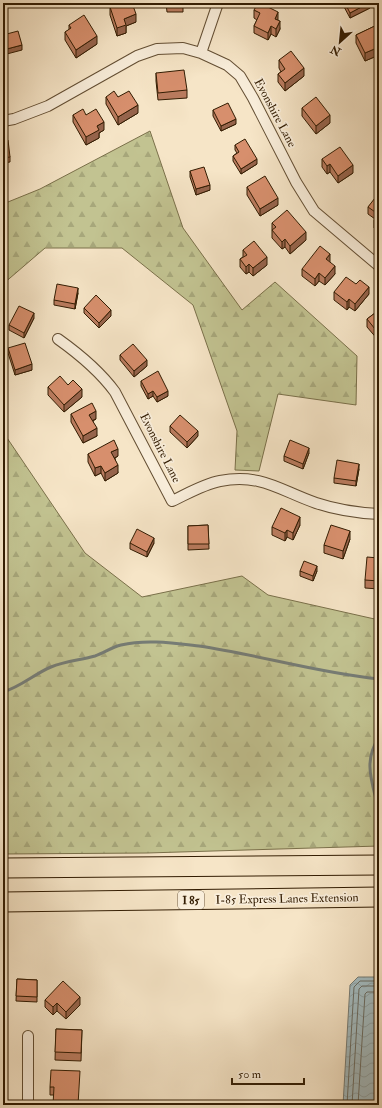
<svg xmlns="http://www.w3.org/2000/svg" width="382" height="1108" viewBox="0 0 382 1108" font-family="'IM FELL Double Pica',serif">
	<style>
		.forest { fill: url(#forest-firs); stroke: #7a704a }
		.water { fill: url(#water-waves); stroke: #767c75 }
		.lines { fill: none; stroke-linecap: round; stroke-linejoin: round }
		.shore { stroke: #6a6c62; stroke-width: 1 }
		.stream { stroke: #767c75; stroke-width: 3 }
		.street-casing { stroke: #634e33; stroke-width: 12 }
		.highway-casing { stroke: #321c02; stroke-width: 21 }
		.street { stroke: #f9eedb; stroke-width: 10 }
		.highway { stroke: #f6e5c7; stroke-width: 19 }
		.wall { fill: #b97b5e; stroke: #321c02 }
		.shaded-wall { fill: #96644c; stroke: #321c02 }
		.building { fill: #d78f6d; stroke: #321c02 }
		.labels { text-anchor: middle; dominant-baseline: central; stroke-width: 3.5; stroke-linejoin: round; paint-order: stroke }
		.shield { fill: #f9eedb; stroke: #6e5b43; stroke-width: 1 }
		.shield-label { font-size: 11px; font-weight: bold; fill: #321c02 }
		.street-label { font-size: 12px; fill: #321c02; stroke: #f9eedb }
	</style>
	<defs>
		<pattern id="forest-firs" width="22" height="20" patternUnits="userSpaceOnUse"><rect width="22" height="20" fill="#c2c391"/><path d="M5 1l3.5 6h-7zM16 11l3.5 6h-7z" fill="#a7a77b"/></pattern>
		<pattern id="water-waves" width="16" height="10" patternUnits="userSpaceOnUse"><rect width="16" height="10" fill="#a3bcc1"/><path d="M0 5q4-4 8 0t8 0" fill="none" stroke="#8da1a4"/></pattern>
	</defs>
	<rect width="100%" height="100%" fill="#f6e5c7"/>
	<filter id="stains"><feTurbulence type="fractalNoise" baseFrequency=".005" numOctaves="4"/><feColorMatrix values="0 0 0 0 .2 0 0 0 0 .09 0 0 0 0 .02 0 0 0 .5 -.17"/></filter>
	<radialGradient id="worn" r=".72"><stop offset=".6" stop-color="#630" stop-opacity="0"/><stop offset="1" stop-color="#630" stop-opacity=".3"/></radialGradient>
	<!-- forest -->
	<path class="forest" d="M 150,131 L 183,228 L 242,310 L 275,282 L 357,356 L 356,405 L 278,394 L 259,471 L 235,470 L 237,431 L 193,305 L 122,248 L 45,248 L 3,284 L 3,204 L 40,189 Z
		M 3,432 L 85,553 L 142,597 L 242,576 L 268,595 L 379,620 L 379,846 L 147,853 L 3,854 Z"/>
	<!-- water -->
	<path class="water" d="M 358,977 L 379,977 L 379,1105 L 343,1105 L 350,985 Z"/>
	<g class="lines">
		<!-- shore -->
		<path class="shore" d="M 347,1105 L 354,987 L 360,981 L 379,981
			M 352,1105 L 359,989 L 362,986 L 379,986
			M 358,1105 L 365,994 L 367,992 L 379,992"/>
		<!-- stream -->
		<path class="stream" d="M 3,692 C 21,687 34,674 51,667 C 65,661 81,660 95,656 C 104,653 112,647 121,645 C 146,639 173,643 199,646 C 260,655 318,673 379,679
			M 379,737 C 362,763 373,783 379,812"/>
		<defs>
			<path id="street" d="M 201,53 L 218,3
				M 3,121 L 14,119 L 48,106 L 137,56 L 157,49 L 183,48 L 201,53 L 227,65 L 240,76 L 253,98 L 296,182 L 314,211 L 379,266
				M 58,339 C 79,354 99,370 115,392 L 172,501 C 187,494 204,484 220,481 C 261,473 281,491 316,503 C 337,510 357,513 379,514
				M 28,1105 L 28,1036"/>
			<path id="highway" d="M 3,868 L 379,865
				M 3,902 L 379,897"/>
		</defs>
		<!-- street casing -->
		<use href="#street" class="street-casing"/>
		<!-- highway casing -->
		<use href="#highway" class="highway-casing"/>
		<!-- street -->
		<use href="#street" class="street"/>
		<!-- highway -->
		<use href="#highway" class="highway"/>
	</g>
	<!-- wall -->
	<path class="wall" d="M 166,3 L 183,3 L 183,12 L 167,12 Z
		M 342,3 L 370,3 L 370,8 L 350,18 Z
		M 110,7 L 136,22 L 126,26 L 126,33 L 117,36 L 110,15 Z
		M 254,10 L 278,20 L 280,29 L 276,37 L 271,34 L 268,40 L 254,33 L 254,26 L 257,20 L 254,18 Z
		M 379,24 L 379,55 L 365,61 L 356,43 L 356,35 Z
		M 69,25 L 97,44 L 76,58 L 65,40 L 65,32 L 69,30 Z
		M 279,60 L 304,76 L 285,91 L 278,82 L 278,74 L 281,72 L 279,68 Z
		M 156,73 L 187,90 L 187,98 L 158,100 L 156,81 Z
		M 106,97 L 118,97 L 138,113 L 118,125 L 106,104 Z
		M 302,108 L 330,123 L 316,134 L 302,116 Z
		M 213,110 L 236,124 L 221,131 L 213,116 Z
		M 73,115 L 86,115 L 104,130 L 99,133 L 99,138 L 86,145 L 73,122 Z
		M 3,141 L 10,157 L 10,162 L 3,163 Z
		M 235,145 L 257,164 L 241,174 L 233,161 L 233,156 L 237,153 L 235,150 Z
		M 322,159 L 353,173 L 338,183 L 330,172 L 327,174 L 322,167 Z
		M 190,171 L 210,190 L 196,195 L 190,177 Z
		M 247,187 L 278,205 L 260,216 L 247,195 Z
		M 379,195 L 379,231 L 374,228 L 374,220 L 375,219 L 368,214 L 368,207 Z
		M 272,223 L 306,240 L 290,254 L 285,247 L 282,249 L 272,238 Z
		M 243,250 L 267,265 L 253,276 L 249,272 L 246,274 L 240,267 L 240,259 L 243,257 Z
		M 330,262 L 335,274 L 325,285 L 319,281 L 315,286 L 302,276 L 302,269 Z
		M 334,292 L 369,294 L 355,311 L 349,307 L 347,310 L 334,300 Z
		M 78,293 L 75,309 L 54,305 L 54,300 Z
		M 84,308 L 111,316 L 99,328 L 84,313 Z
		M 379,310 L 379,341 L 367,327 L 367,319 Z
		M 34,318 L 24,338 L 9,330 L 9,325 Z
		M 8,348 L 32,370 L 15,375 L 8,353 Z
		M 120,355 L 147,366 L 134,377 L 120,360 Z
		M 141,381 L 168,396 L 157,402 L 153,396 L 148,399 L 141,386 Z
		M 68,385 L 82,397 L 64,412 L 48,395 L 48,387 Z
		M 71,414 L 96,419 L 93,421 L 97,436 L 83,443 L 71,422 Z
		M 170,426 L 198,436 L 187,448 L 170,432 Z
		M 309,453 L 303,469 L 284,461 L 284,456 Z
		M 88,454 L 118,456 L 115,458 L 118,473 L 105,481 L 101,473 L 95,476 L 88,462 Z
		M 359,469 L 356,486 L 334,483 L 334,478 Z
		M 208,525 L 209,549 L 188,550 L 188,526 Z
		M 300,525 L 293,540 L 287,537 L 285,541 L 272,535 L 272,527 Z
		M 350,539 L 343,559 L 324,553 L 324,545 Z
		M 130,543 L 154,543 L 147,557 L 130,549 Z
		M 379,558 L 379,589 L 365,588 L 365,580 Z
		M 300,571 L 317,571 L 313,581 L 300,576 Z
		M 17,979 L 37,980 L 37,1002 L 16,1001 Z
		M 45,1000 L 80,1005 L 66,1019 L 57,1011 L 53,1015 L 45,1007 Z
		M 56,1029 L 82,1030 L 81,1061 L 55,1060 Z
		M 80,1079 L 54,1095 L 50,1095 L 50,1087 Z"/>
	<!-- shaded-wall -->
	<path class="shaded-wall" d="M 369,3 L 370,3 L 370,8 L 350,18 L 350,13 Z
		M 278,12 L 278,20 L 275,19 Z
		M 136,14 L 136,22 L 126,26 L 126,33 L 117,36 L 117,28 L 124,19 Z
		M 280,21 L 280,29 L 276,37 L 276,29 Z
		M 271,26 L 271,34 L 268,40 L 268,33 Z
		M 97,36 L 97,44 L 76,58 L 76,50 Z
		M 22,45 L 22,50 L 3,55 L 3,50 Z
		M 379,47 L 379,55 L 365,61 L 365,53 Z
		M 304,68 L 304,76 L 285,91 L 285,83 Z
		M 138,105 L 138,113 L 118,125 L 118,117 Z
		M 330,115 L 330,123 L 316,134 L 316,126 Z
		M 236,119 L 236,124 L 221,131 L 221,126 Z
		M 104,122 L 104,130 L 99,133 L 99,138 L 86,145 L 86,137 L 97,126 Z
		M 257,159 L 257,164 L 241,174 L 241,169 Z
		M 330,164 L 330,172 L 327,174 L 327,166 Z
		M 353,165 L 353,173 L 338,183 L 338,176 Z
		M 210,185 L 210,190 L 196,195 L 196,189 Z
		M 278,198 L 278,205 L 260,216 L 260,209 Z
		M 306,232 L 306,240 L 290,254 L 290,246 Z
		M 285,239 L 285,247 L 282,249 L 282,242 Z
		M 330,254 L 330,262 L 326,267 L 326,259 Z
		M 267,257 L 267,265 L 253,276 L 253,268 Z
		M 249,264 L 249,272 L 246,274 L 246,267 Z
		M 335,266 L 335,274 L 325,285 L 325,278 Z
		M 319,273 L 319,281 L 315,286 L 315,279 Z
		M 369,287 L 369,294 L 355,311 L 355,304 Z
		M 78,288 L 78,293 L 75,309 L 75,304 Z
		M 349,299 L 349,307 L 347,310 L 347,302 Z
		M 111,310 L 111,316 L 99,328 L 99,323 Z
		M 34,313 L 34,318 L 24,338 L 24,333 Z
		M 147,360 L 147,366 L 134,377 L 134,371 Z
		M 32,364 L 32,370 L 15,375 L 15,370 Z
		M 82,389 L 82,397 L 64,412 L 64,405 Z
		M 153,391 L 153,396 L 148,399 L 148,394 Z
		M 168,391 L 168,396 L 157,402 L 157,397 Z
		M 96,411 L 96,419 L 89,422 L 89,415 Z
		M 97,428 L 97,436 L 83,443 L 83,436 Z
		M 198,431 L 198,436 L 187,448 L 187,442 Z
		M 309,448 L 309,453 L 303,469 L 303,464 Z
		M 118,449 L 118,456 L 111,460 L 111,452 Z
		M 359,464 L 359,469 L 356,486 L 356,481 Z
		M 118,465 L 118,473 L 105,481 L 105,473 Z
		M 101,466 L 101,473 L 95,476 L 95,468 Z
		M 300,517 L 300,525 L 293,540 L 293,533 Z
		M 287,530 L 287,537 L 285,541 L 285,533 Z
		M 350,531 L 350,539 L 343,559 L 343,551 Z
		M 154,538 L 154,543 L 147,557 L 147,552 Z
		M 317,566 L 317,571 L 313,581 L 313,576 Z
		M 80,997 L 80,1005 L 66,1019 L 66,1012 Z
		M 57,1003 L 57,1011 L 53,1015 L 53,1007 Z"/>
	<!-- building -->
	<path class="building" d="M 121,3 L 132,3 L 136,14 L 124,19 L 126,25 L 117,28 L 110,7 Z
		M 166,3 L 183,3 L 183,7 L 167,7 Z
		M 258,3 L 260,3 L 278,12 L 275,19 L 280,21 L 276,29 L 271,26 L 268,33 L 254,26 L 260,13 L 254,10 Z
		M 345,3 L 369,3 L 350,13 Z
		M 84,15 L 97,36 L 76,50 L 65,32 L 71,28 L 69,25 Z
		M 379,24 L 379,47 L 365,53 L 356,35 Z
		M 18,31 L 22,45 L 3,50 L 3,35 Z
		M 291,51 L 304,68 L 285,83 L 278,74 L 285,69 L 279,60 Z
		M 184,70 L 187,90 L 158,93 L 156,73 Z
		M 114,91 L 118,97 L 129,91 L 138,105 L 118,117 L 106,97 Z
		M 316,97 L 330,115 L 316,126 L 302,108 Z
		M 228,103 L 236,119 L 221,126 L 213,110 Z
		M 83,109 L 86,115 L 96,109 L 104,122 L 97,126 L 99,130 L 86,137 L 73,115 Z
		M 245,139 L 257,159 L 241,169 L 233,156 L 239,152 L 235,145 Z
		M 8,140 L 10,157 L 3,158 L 3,141 Z
		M 340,147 L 353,165 L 338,176 L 330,164 L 327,166 L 322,159 Z
		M 204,167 L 210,185 L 196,189 L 190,171 Z
		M 265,176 L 278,198 L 260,209 L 247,187 Z
		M 378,194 L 379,195 L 379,224 L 374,220 L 378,214 L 368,207 Z
		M 287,210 L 306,232 L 290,246 L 285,239 L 282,242 L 272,230 L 276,227 L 272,223 Z
		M 254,241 L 267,257 L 253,268 L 249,264 L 246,267 L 240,259 L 247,255 L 243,250 Z
		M 320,246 L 330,254 L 326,259 L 335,266 L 325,278 L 319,273 L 315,279 L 302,269 Z
		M 346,277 L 356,284 L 360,280 L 369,287 L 355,304 L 349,299 L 347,302 L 334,292 Z
		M 57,284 L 78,288 L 75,304 L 54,300 Z
		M 96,295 L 111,310 L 99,323 L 84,308 Z
		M 19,306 L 34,313 L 24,333 L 9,325 Z
		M 379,310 L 379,334 L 367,319 Z
		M 25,343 L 32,364 L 15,370 L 8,348 Z
		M 133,344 L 147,360 L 134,371 L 120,355 Z
		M 158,371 L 168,391 L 157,397 L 153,391 L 148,394 L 141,381 Z
		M 60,376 L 68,385 L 73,380 L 82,389 L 64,405 L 48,387 Z
		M 92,403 L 96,411 L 89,415 L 97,428 L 83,436 L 71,414 Z
		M 180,415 L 198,431 L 187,442 L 170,426 Z
		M 114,440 L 118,449 L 111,452 L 118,465 L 105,473 L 101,466 L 95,468 L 88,454 Z
		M 290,440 L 309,448 L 303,464 L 284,456 Z
		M 337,460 L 359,464 L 356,481 L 334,478 Z
		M 281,508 L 300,517 L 293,533 L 287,530 L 285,533 L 272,527 Z
		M 208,525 L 209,544 L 188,544 L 188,526 Z
		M 331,525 L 350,531 L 343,551 L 324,545 Z
		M 137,529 L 154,538 L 147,552 L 130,543 Z
		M 367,557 L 379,558 L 379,581 L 365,580 Z
		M 304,561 L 317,566 L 313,576 L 300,571 Z
		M 17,979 L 37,980 L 37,997 L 16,996 Z
		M 63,981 L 80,997 L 66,1012 L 57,1003 L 53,1007 L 45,1000 Z
		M 56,1029 L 82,1030 L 81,1053 L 55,1052 Z
		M 51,1070 L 80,1071 L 78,1105 L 53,1105 L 54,1087 L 50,1087 Z
		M 3,1099 L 5,1099 L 4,1105 L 3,1105 Z"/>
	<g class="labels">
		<!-- shield labels -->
		<rect class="shield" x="178" y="891" width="26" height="18" rx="3"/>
		<g class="shield-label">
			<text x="191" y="900">I 85</text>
		</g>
		<!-- street labels -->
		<g class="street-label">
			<text transform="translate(275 113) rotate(62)">Evonshire Lane</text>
			<text transform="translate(160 448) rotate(63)">Evonshire Lane</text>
			<text transform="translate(287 899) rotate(-1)">I-85 Express Lanes Extension</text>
		</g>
	</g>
	<!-- margin -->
	<rect width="382" height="1108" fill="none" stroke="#f6e5c7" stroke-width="16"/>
	<rect x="4" y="4" width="374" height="1100" fill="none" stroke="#321c02" stroke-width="2"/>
	<rect x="8" y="8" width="366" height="1092" fill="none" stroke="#321c02"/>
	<!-- north arrow -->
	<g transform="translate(340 42) rotate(207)" stroke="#f9eedb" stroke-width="3" paint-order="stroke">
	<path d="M0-3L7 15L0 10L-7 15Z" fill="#321c02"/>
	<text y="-6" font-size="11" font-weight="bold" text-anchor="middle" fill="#321c02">N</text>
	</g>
	<!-- scale -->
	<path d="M232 1078v6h72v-6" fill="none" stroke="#321c02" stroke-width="2"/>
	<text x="238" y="1078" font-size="12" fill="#321c02" stroke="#f9eedb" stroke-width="3" paint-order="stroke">50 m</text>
	<rect width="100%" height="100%" filter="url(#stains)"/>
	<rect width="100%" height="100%" fill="url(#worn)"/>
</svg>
